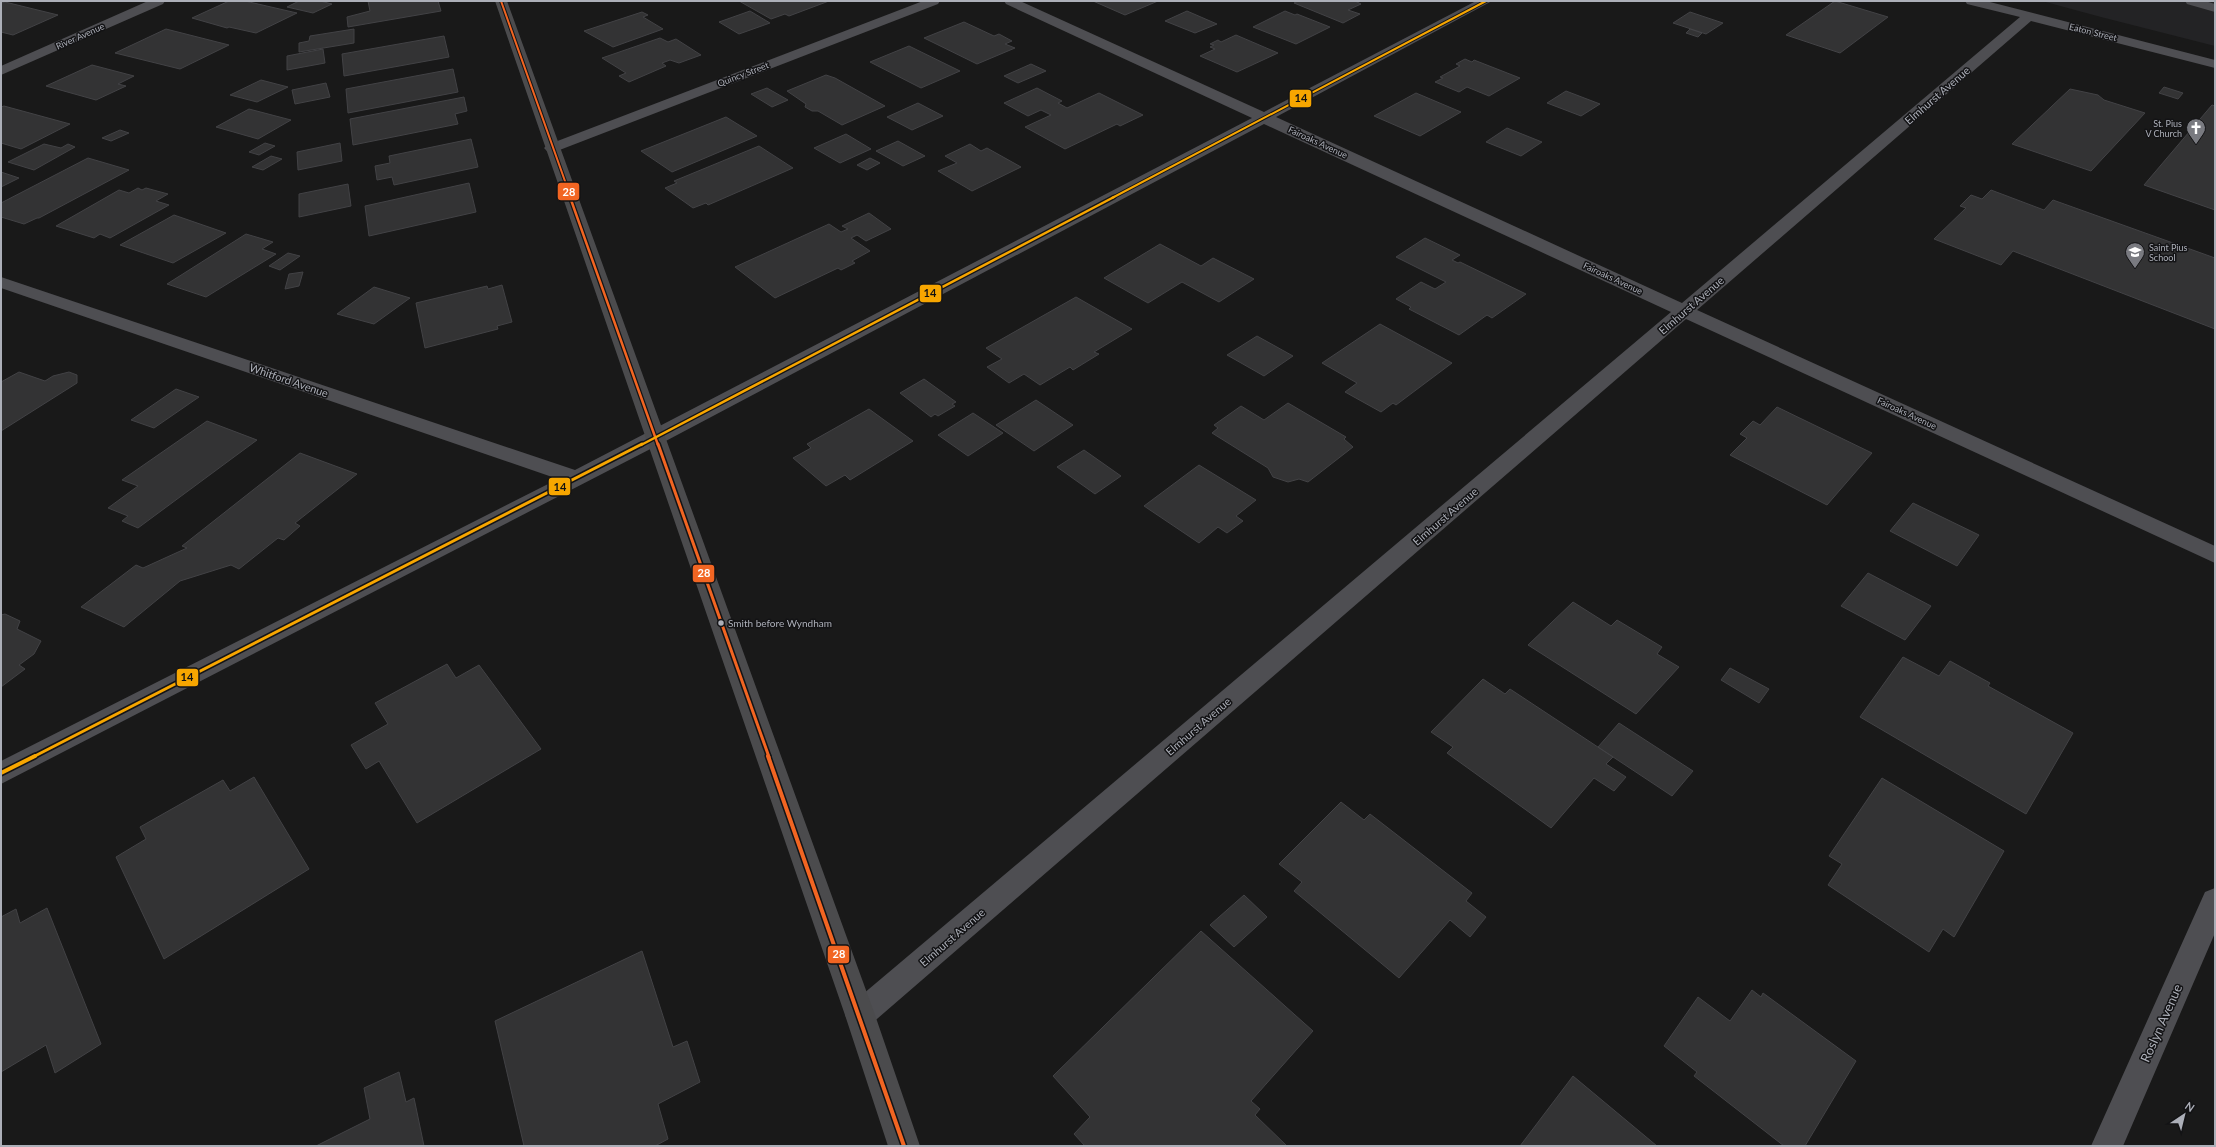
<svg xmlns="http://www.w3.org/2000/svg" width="2216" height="1147" viewBox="0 0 2216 1147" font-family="Lato,sans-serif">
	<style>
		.built { fill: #232325 }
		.building { fill: #333334; stroke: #424245 }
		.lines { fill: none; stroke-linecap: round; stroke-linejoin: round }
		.minor { fill: #4e4e52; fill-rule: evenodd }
		.major { fill: #4b4b4d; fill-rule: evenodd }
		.bus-1-far3-casing { stroke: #131315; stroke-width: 4 }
		.bus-1-far2-casing { stroke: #131315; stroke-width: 5 }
		.bus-1-far1-casing { stroke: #131315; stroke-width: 6 }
		.bus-1-casing { stroke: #131315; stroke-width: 7 }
		.bus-2-far3-casing { stroke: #131315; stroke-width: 4 }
		.bus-2-far2-casing { stroke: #131315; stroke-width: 5 }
		.bus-2-far1-casing { stroke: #131315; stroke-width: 6 }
		.bus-2-casing { stroke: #131315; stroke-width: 7 }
		.bus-1-far3 { stroke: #f26522; stroke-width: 2 }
		.bus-1-far2 { stroke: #f26522; stroke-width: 2.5 }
		.bus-1-far1 { stroke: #f26522; stroke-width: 3 }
		.bus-1 { stroke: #f26522; stroke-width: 4 }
		.bus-2-far3 { stroke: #f7a600; stroke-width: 2 }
		.bus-2-far2 { stroke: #f7a600; stroke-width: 2.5 }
		.bus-2-far1 { stroke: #f7a600; stroke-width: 3 }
		.bus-2 { stroke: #f7a600; stroke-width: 4 }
		.bus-dot { fill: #acafb8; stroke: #131315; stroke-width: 1.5 }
		.labels { text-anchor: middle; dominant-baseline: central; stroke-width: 3; stroke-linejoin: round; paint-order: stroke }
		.far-street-label { font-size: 9px; fill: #acafb8; stroke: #131315 }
		.far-poi-label { font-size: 9px; fill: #acafb8; stroke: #131315; text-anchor: end }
		.bus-label { font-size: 10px; fill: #acafb8; stroke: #131315; text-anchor: start }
		.street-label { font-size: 11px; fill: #acafb8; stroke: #131315 }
		.near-street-label { font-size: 13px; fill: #acafb8; stroke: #131315 }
		.line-badge { stroke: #131315; stroke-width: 1.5 }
		.badge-label { font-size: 11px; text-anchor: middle; font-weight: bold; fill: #fff }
		.pale-badge-label { font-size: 11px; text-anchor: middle; font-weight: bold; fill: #111 }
	</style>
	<rect width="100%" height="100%" fill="#191919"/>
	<!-- built -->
	<path class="built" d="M 2042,1 L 2215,1 L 2215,46 L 2101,17 Z"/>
	<!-- building -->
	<path class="building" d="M 229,1 L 245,1 L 297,13 L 256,33 L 229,27 L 227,28 L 192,18 Z
		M 299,1 L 320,1 L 332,4 L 313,13 L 287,7 Z
		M 368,1 L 438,1 L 441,11 L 348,27 L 347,17 L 370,11 Z
		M 739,1 L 829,1 L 789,16 L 785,14 L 771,19 Z
		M 1093,1 L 1158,1 L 1125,15 Z
		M 1298,1 L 1355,1 L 1361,4 L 1348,10 L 1360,14 L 1343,23 L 1294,3 Z
		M 1835,1 L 1888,17 L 1840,53 L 1786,35 Z
		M 5,2 L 58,15 L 13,35 L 1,32 L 1,3 Z
		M 750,11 L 770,23 L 739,34 L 719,22 Z
		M 1187,11 L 1217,24 L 1195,33 L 1165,21 Z
		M 1285,11 L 1295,15 L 1297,14 L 1330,27 L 1296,44 L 1253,27 Z
		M 642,12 L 648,15 L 643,17 L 663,29 L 613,47 L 584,31 Z
		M 1690,12 L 1723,23 L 1706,34 L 1673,23 Z
		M 964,22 L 994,36 L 999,34 L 1012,41 L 1005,44 L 1015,48 L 977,64 L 924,38 Z
		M 166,29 L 229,45 L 180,69 L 115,53 Z
		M 354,29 L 354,43 L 299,52 L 299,43 L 309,41 L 310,36 Z
		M 1690,29 L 1702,33 L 1698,37 L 1686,33 Z
		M 1236,35 L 1278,53 L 1237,72 L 1200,56 L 1215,49 L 1210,47 L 1214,45 L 1210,44 L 1218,40 L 1221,42 Z
		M 444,36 L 449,57 L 344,76 L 342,54 Z
		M 660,38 L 668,42 L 676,39 L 701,55 L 679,63 L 670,60 L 662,63 L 666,66 L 629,82 L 619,76 L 626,73 L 602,58 Z
		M 909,46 L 960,71 L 921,88 L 870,62 Z
		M 323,49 L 325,63 L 287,70 L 287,56 Z
		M 1465,59 L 1472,62 L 1474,60 L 1520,78 L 1489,96 L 1467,87 L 1459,92 L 1435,82 L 1443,78 L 1440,77 L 1460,66 L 1456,64 Z
		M 1031,64 L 1046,71 L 1018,83 L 1004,76 Z
		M 92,65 L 134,76 L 118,84 L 126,86 L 96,100 L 46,86 Z
		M 453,69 L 458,92 L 348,113 L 346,89 Z
		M 826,75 L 835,78 L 885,106 L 842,125 L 818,111 L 812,111 L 805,107 L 806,104 L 787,91 Z
		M 261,80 L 288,87 L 257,102 L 230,95 Z
		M 326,83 L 330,97 L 295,104 L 292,90 Z
		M 2164,87 L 2183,93 L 2178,99 L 2159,93 Z
		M 767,88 L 788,100 L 772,107 L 751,94 Z
		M 1037,88 L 1062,101 L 1058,103 L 1067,108 L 1099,93 L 1143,115 L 1120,126 L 1117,124 L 1065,149 L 1025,127 L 1051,115 L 1041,110 L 1028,116 L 1004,103 Z
		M 2070,89 L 2098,95 L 2104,100 L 2145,113 L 2091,171 L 2012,144 Z
		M 1566,91 L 1600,104 L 1581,116 L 1547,103 Z
		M 1416,93 L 1461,112 L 1420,136 L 1374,116 Z
		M 464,97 L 467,111 L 455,114 L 458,124 L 353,145 L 350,119 Z
		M 918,103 L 943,116 L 912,130 L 887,117 Z
		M 2212,105 L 2215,106 L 2215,210 L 2144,185 Z
		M 4,106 L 70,124 L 21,149 L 1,143 L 1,107 Z
		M 249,109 L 291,120 L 258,139 L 216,127 Z
		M 726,117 L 757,136 L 672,172 L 641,151 Z
		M 1507,128 L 1542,142 L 1521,156 L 1486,142 Z
		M 120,130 L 129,133 L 111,141 L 102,138 Z
		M 846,134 L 871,149 L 840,163 L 814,148 Z
		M 471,139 L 478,167 L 394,185 L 392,177 L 377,180 L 375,166 L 390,163 L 389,156 Z
		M 898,141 L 925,156 L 903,166 L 876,151 Z
		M 265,143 L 275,146 L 259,155 L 249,152 Z
		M 340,143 L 342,161 L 298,170 L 297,152 Z
		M 44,144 L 61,148 L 68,144 L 75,147 L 34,170 L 8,162 Z
		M 970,144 L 981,151 L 987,148 L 1021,167 L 972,191 L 938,171 L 957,163 L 945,156 Z
		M 759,146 L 793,168 L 708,205 L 706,203 L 693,208 L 665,188 L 677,183 L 674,181 Z
		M 271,156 L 282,159 L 263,170 L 252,167 Z
		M 88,158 L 129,170 L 39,218 L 37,218 L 24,224 L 1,217 L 1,203 Z
		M 870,158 L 880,163 L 867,170 L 857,165 Z
		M 1,172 L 19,178 L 1,187 Z
		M 469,183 L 476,212 L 369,236 L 365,206 Z
		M 348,184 L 351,206 L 299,217 L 299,194 Z
		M 138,188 L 142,190 L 146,188 L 168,194 L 156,201 L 169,205 L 110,238 L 100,234 L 94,238 L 56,226 L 119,190 L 129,193 Z
		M 1991,190 L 2044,210 L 2053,200 L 2215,258 L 2215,329 L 2013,251 L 2001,265 L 1934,239 L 1966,208 L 1960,206 L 1971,195 L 1982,199 Z
		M 869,213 L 891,229 L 866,241 L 857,235 L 851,238 L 870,251 L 852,261 L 855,263 L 841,270 L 838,268 L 775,298 L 735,267 L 829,224 L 841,232 L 848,229 L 842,226 Z
		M 174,215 L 226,233 L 173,263 L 120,245 Z
		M 246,234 L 273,242 L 262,249 L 276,254 L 206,297 L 167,284 Z
		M 1425,238 L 1460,255 L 1452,260 L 1458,263 L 1460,262 L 1526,294 L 1492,318 L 1487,315 L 1459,335 L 1409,309 L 1411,307 L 1396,299 L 1421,282 L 1435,289 L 1446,282 L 1396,257 Z
		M 1160,244 L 1201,266 L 1213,258 L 1254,279 L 1219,302 L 1182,282 L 1148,303 L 1104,278 Z
		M 288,253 L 300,256 L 280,270 L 269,266 Z
		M 303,272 L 299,286 L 285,289 L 289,274 Z
		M 502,285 L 512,322 L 497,326 L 498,329 L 425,348 L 416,303 L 487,286 L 488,289 Z
		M 374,287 L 410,298 L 374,324 L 337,314 Z
		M 1076,297 L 1132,329 L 1094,352 L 1099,354 L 1073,370 L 1070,367 L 1040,385 L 1024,374 L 1009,383 L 987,367 L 1002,359 L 986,348 Z
		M 1380,324 L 1452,363 L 1396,405 L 1393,403 L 1381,412 L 1345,392 L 1357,383 L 1322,363 Z
		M 1257,336 L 1293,356 L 1264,376 L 1227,355 Z
		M 19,372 L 45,381 L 53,376 L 69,372 L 77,375 L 77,383 L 1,431 L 1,382 Z
		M 924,379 L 956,402 L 952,404 L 955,406 L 938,416 L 935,414 L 931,417 L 900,393 Z
		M 176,389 L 199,397 L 154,428 L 131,420 Z
		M 1036,400 L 1073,425 L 1034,451 L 996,425 Z
		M 1288,403 L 1346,437 L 1344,439 L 1353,447 L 1308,482 L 1299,479 L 1288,482 L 1273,477 L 1268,468 L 1212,433 L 1218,428 L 1214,425 L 1241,406 L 1264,420 Z
		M 1777,407 L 1872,453 L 1827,505 L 1730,455 L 1747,438 L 1740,434 L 1753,421 L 1760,425 Z
		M 869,409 L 913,441 L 850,480 L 845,475 L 826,486 L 793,458 L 811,448 L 807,444 Z
		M 973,413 L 1003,433 L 968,456 L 938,435 Z
		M 207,421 L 257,440 L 138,528 L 122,521 L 128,516 L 108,508 L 138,486 L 122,480 Z
		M 1084,450 L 1121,476 L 1095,494 L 1057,467 Z
		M 300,453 L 357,474 L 295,523 L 300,526 L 284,540 L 278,538 L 239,569 L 231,565 L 180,581 L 124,627 L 81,607 L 136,565 L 143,568 L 187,548 L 182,546 Z
		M 1199,465 L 1256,500 L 1236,516 L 1243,521 L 1227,533 L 1218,527 L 1199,543 L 1144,506 Z
		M 1913,503 L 1979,535 L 1957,566 L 1890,531 Z
		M 1868,573 L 1931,606 L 1905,640 L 1841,606 Z
		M 1573,602 L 1611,626 L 1617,620 L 1662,647 L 1657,654 L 1679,667 L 1636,714 L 1528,645 Z
		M 5,614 L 20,621 L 17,629 L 41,641 L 34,654 L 19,665 L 25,669 L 1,687 L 1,615 Z
		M 1903,657 L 1939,676 L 1950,661 L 1990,683 L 1988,686 L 2073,733 L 2026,814 L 1860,717 Z
		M 447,664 L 456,678 L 479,665 L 541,749 L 417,823 L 379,761 L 366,769 L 351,745 L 388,724 L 375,703 Z
		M 1730,668 L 1769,689 L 1759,703 L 1721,680 Z
		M 1483,679 L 1505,694 L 1510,689 L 1613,757 L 1606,764 L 1626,777 L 1614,791 L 1594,778 L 1551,828 L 1447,753 L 1453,747 L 1431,732 Z
		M 1619,723 L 1693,771 L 1672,796 L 1598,747 Z
		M 254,777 L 309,869 L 164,959 L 116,857 L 146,839 L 140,827 L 223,780 L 230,791 Z
		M 1882,778 L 2004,851 L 1954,937 L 1943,929 L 1929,952 L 1828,885 L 1842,864 L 1829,856 Z
		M 1341,802 L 1364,820 L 1370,814 L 1472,893 L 1466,901 L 1486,917 L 1470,937 L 1450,920 L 1399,978 L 1294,891 L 1302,882 L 1279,864 Z
		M 1244,895 L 1267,917 L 1234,947 L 1210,925 Z
		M 47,908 L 101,1044 L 55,1073 L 46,1045 L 1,1072 L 1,917 L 16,909 L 20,923 Z
		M 1201,931 L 1313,1031 L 1251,1101 L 1260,1109 L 1255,1115 L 1287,1146 L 1085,1146 L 1074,1134 L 1090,1117 L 1053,1076 Z
		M 642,951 L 673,1047 L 687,1041 L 700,1082 L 658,1104 L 668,1139 L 655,1146 L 524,1146 L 495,1021 Z
		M 1752,990 L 1761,997 L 1763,993 L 1856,1061 L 1805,1146 L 1784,1146 L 1694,1076 L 1697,1072 L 1664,1046 L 1698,997 L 1730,1021 Z
		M 399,1072 L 406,1102 L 414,1098 L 424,1146 L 316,1146 L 370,1119 L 364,1088 Z
		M 1573,1076 L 1657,1146 L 1520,1146 Z"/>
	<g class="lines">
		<!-- minor -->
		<path class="minor" d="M 148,1 L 165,1 L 163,4 L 1,75 L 1,66 Z
			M 923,1 L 940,1 L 938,4 L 557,151 L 547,151 L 544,148 L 547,145 Z
			M 1004,1 L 1020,1 L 1264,112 L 1476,1 L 1492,1 L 1276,117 L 1682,303 L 2020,17 L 1967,4 L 1965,1 L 1986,1 L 2215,60 L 2215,68 L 2031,21 L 1697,310 L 2215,546 L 2215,563 L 1686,319 L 870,1025 L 860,1029 L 850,1025 L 845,1015 L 850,1005 L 1671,312 L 1264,124 L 662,443 L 1,784 L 1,761 L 558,479 L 1,288 L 1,277 L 575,470 L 1252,118 L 1006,4 Z
			M 2185,1 L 2205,1 L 2215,4 L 2215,12 L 2187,4 Z
			M 2215,888 L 2215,933 L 2123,1146 L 2091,1146 L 2205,892 Z"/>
		<!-- major -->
		<path class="major" d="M 495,1 L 507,1 L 875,1015 L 920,1146 L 888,1146 L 845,1015 Z"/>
		<defs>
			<path id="bus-1-far3" d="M 501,1 L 571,198"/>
			<path id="bus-1-far2" d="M 570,197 L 658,445"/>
			<path id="bus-1-far1" d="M 658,444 L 769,757"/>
			<path id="bus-1" d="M 768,756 L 904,1146"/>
			<path id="bus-2-far3" d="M 1112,198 L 1486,1"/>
			<path id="bus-2-far2" d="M 641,445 L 1114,197"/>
			<path id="bus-2-far1" d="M 33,757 L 642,444"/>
			<path id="bus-2" d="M 1,773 L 35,756"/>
		</defs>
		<!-- bus-1-far3 casing -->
		<use href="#bus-1-far3" class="bus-1-far3-casing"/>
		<!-- bus-1-far2 casing -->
		<use href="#bus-1-far2" class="bus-1-far2-casing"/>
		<!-- bus-1-far1 casing -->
		<use href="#bus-1-far1" class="bus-1-far1-casing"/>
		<!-- bus-1 casing -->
		<use href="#bus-1" class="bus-1-casing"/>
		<!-- bus-2-far3 casing -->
		<use href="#bus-2-far3" class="bus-2-far3-casing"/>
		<!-- bus-2-far2 casing -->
		<use href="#bus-2-far2" class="bus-2-far2-casing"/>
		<!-- bus-2-far1 casing -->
		<use href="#bus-2-far1" class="bus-2-far1-casing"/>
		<!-- bus-2 casing -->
		<use href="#bus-2" class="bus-2-casing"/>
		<!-- bus-1-far3 -->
		<use href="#bus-1-far3" class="bus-1-far3"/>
		<!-- bus-1-far2 -->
		<use href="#bus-1-far2" class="bus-1-far2"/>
		<!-- bus-1-far1 -->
		<use href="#bus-1-far1" class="bus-1-far1"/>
		<!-- bus-1 -->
		<use href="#bus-1" class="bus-1"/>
		<!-- bus-2-far3 -->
		<use href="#bus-2-far3" class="bus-2-far3"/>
		<!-- bus-2-far2 -->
		<use href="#bus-2-far2" class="bus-2-far2"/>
		<!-- bus-2-far1 -->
		<use href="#bus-2-far1" class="bus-2-far1"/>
		<!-- bus-2 -->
		<use href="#bus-2" class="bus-2"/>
	</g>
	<!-- icons -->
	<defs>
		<symbol id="church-pin" viewBox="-11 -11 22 30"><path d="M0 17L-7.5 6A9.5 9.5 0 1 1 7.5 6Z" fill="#797a80" stroke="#131315"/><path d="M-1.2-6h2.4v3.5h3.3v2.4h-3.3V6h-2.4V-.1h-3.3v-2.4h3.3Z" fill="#fff"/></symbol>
		<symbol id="school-pin" viewBox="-11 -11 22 30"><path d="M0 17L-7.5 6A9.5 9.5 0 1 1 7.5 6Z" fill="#797a80" stroke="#131315"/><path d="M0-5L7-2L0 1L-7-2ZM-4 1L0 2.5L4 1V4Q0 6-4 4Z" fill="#fff"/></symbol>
	</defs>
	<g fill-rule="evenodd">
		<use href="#church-pin" x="2185" y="117" width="22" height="30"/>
		<use href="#school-pin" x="2124" y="241" width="22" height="30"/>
	</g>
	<!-- markers -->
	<circle class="bus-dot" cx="721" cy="623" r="3.5"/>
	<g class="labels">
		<!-- far-street labels -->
		<g class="far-street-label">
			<text transform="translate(2093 32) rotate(14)">Eaton Street</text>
			<text transform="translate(80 36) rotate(-24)">River Avenue</text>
			<text transform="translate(743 74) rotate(-21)">Quincy Street</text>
			<text transform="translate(1318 142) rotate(25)">Fairoaks Avenue</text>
			<text transform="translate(1613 278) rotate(25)">Fairoaks Avenue</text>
			<text transform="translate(1907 413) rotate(25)">Fairoaks Avenue</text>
		</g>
		<!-- far-poi labels -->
		<g class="far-poi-label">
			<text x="2182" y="123">St. Pius<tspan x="2182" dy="10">V Church</tspan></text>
			<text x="2149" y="247" text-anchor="start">Saint Pius<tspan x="2149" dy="10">School</tspan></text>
		</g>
		<!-- bus labels -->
		<g class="bus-label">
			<text x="728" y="623">Smith before Wyndham</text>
		</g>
		<!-- street labels -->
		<g class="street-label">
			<text transform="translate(1937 95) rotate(-41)">Elmhurst Avenue</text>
			<text transform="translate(1691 305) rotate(-41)">Elmhurst Avenue</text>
			<text transform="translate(289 380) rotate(19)">Whitford Avenue</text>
			<text transform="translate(1445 516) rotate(-41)">Elmhurst Avenue</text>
			<text transform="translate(1198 726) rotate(-41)">Elmhurst Avenue</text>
			<text transform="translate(952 937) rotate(-41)">Elmhurst Avenue</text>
		</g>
		<!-- near-street labels -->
		<g class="near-street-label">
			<text transform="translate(2161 1023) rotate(-66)">Roslyn Avenue</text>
		</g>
	</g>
	<g class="line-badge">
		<rect x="1289" y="89" width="23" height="19" rx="4" fill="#f7a600"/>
		<rect x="557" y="182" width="23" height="19" rx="4" fill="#f26522"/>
		<rect x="919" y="284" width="23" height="19" rx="4" fill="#f7a600"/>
		<rect x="548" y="477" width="23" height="19" rx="4" fill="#f7a600"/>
		<rect x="692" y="564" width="23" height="19" rx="4" fill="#f26522"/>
		<rect x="176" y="668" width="23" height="19" rx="4" fill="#f7a600"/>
		<rect x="827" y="945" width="23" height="19" rx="4" fill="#f26522"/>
	</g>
	<g class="badge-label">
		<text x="569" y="196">28</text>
		<text x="704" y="577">28</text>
		<text x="839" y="958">28</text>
	</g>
	<g class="pale-badge-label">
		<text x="1301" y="102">14</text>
		<text x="930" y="297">14</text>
		<text x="560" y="491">14</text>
		<text x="187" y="681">14</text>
	</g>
	<!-- border -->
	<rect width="2216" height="1147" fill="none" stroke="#acafb8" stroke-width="4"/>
	<!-- north arrow -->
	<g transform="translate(2184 1115) rotate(35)" stroke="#131315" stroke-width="3" paint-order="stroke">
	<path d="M0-3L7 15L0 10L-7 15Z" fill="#acafb8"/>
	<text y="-6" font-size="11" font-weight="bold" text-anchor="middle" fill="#acafb8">N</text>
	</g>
</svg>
